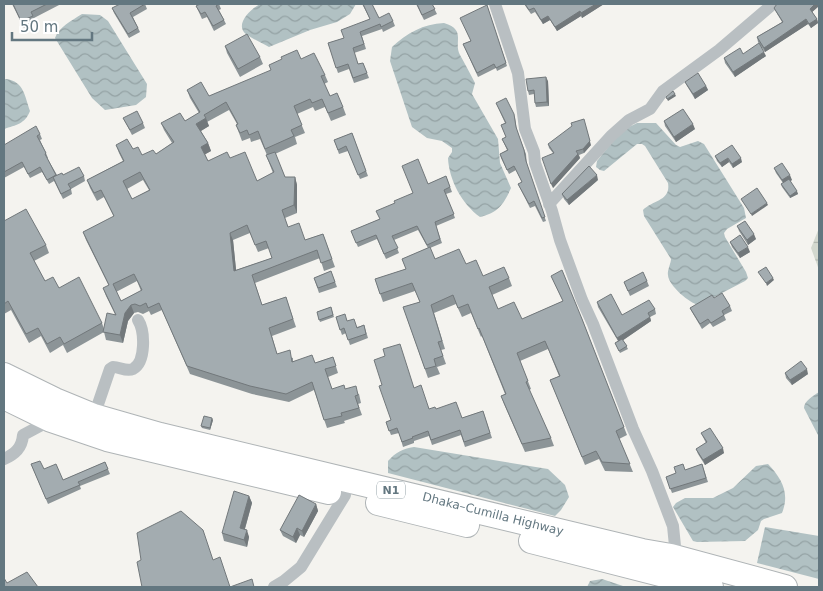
<svg xmlns="http://www.w3.org/2000/svg" width="823" height="591" viewBox="0 0 823 591" font-family="'DejaVu Sans',sans-serif">
	<style>
		.wetland { fill: url(#wetland-marsh) }
		.water { fill: url(#water-waves) }
		.lines { fill: none; stroke-linecap: round; stroke-linejoin: round }
		.highway-casing { stroke: #afb4b6; stroke-width: 26 }
		.street { stroke: #b9bfc2; stroke-width: 12 }
		.highway { stroke: #fff; stroke-width: 24 }
		.wall { fill: #8c9497; fill-rule: evenodd }
		.shaded-wall { fill: #72787b }
		.building { fill: #a3acb0; stroke: #72787b; fill-rule: evenodd }
		.labels { text-anchor: middle; dominant-baseline: central; stroke-width: 5; stroke-linejoin: round; paint-order: stroke }
		.shield { fill: #fff; stroke: #92a0a6; stroke-width: 1 }
		.shield-label { font-size: 11px; font-weight: bold; fill: #637780 }
		.street-label { font-size: 12px; fill: #637780; stroke: #fff }
	</style>
	<defs>
		<pattern id="wetland-marsh" width="20" height="14" patternUnits="userSpaceOnUse" patternTransform="scale(1.25)"><rect width="20" height="14" fill="#d3d8cf"/><path d="M1 5h8M5 5V1M11 12h8M15 12V8" fill="none" stroke="#afb4ad"/></pattern>
		<pattern id="water-waves" width="16" height="10" patternUnits="userSpaceOnUse" patternTransform="scale(1.25)"><rect width="16" height="10" fill="#b1c1c3"/><path d="M0 5q4-4 8 0t8 0" fill="none" stroke="#94a2a4"/></pattern>
	</defs>
	<rect width="100%" height="100%" fill="#f4f3ef"/>
	<!-- wetland -->
	<path class="wetland" d="M 819,228 L 819,270 L 811,248 Z"/>
	<!-- water -->
	<path class="water" d="M 260,4 L 356,4 L 350,14 L 337,22 L 310,30 L 269,47 C 262,43 253,39 247,35 C 233,25 251,9 260,4 Z
		M 82,14 L 100,15 L 108,21 L 147,84 L 146,97 L 136,105 L 105,110 L 92,98 L 55,38 C 59,27 71,21 82,14 Z
		M 444,23 C 467,30 453,42 460,55 C 465,64 470,73 475,83 L 472,94 L 498,139 L 500,163 L 511,188 C 504,204 498,213 480,217 C 462,204 449,180 448,158 L 452,152 L 452,148 L 442,141 L 427,138 L 412,127 L 390,61 L 392,47 C 407,33 423,24 444,23 Z
		M 6,79 C 24,81 25,97 30,111 C 25,124 16,125 4,129 L 4,80 Z
		M 637,123 L 656,123 L 676,145 L 680,147 L 698,141 L 704,144 L 744,208 L 746,218 L 727,229 L 724,233 L 725,237 L 746,272 L 748,278 L 745,281 L 699,305 C 690,304 668,285 668,275 C 667,271 671,263 671,259 L 644,216 L 643,210 C 653,200 671,201 668,183 L 645,146 L 642,144 L 637,144 L 604,171 L 600,170 L 596,167 L 597,161 L 621,131 Z
		M 819,392 L 819,437 L 804,408 C 804,401 813,396 819,392 Z
		M 414,447 L 548,469 L 565,485 L 569,497 L 561,510 L 555,516 L 388,473 L 388,461 C 396,452 402,449 414,447 Z
		M 768,464 C 782,479 790,493 782,513 L 764,519 L 761,521 L 758,530 L 745,541 L 697,542 L 693,541 L 673,507 L 676,503 L 685,498 L 713,498 L 733,488 L 756,466 Z
		M 765,527 L 819,536 L 819,579 L 757,563 Z
		M 602,579 L 626,587 L 587,587 L 590,581 Z"/>
	<g class="lines">
		<defs>
			<path id="highway" d="M 4,375 L 55,400 L 94,416 L 160,435 L 642,551 L 671,556 L 785,587
				M 4,397 L 51,420 L 107,439 L 329,492
				M 378,503 L 467,525
				M 531,541 L 711,587"/>
		</defs>
		<!-- highway casing -->
		<use href="#highway" class="highway-casing"/>
		<!-- street -->
		<path class="street" d="M 495,4 L 518,73 L 525,129 L 534,152 L 535,163 L 552,211 L 560,240 L 582,300 L 593,324 L 633,429 L 652,471 L 673,526 L 675,546 L 671,556
			M 549,204 L 611,136 L 629,120 L 650,109 L 663,91 L 719,50 L 773,4
			M 94,416 L 110,369 L 113,367 C 120,367 126,372 133,369 C 146,362 145,331 138,320
			M 4,459 C 15,454 22,448 23,435 L 51,420
			M 274,587 L 284,581 L 301,567 L 345,495"/>
		<!-- highway -->
		<use href="#highway" class="highway"/>
	</g>
	<!-- wall -->
	<path class="wall" d="M 12,4 L 61,4 L 34,18 L 35,22 L 24,28 Z
		M 145,4 L 147,9 L 133,17 L 140,32 L 129,38 L 114,13 L 112,8 Z
		M 219,4 L 221,9 L 219,10 L 226,24 L 214,31 L 207,17 L 202,19 L 196,6 Z
		M 362,4 L 372,4 L 379,18 L 393,21 L 395,26 L 383,32 L 382,29 L 362,36 L 366,49 L 354,53 L 358,64 L 363,63 L 369,78 L 354,83 L 349,69 L 338,73 L 328,43 L 344,38 L 370,19 Z
		M 416,4 L 432,4 L 437,14 L 424,20 Z
		M 524,4 L 604,4 L 582,18 L 581,16 L 557,31 L 550,20 L 543,24 L 535,12 L 531,14 Z
		M 819,4 L 819,6 L 812,12 L 817,19 L 818,23 L 811,28 L 808,24 L 765,52 L 758,42 L 757,37 L 782,22 L 776,12 L 774,8 Z
		M 487,5 L 507,66 L 497,71 L 496,68 L 478,77 L 463,44 L 470,41 Z
		M 225,46 L 260,57 L 263,64 L 240,77 L 227,53 Z
		M 743,54 L 766,56 L 735,77 L 725,63 L 724,58 Z
		M 301,59 L 325,75 L 328,82 L 324,84 L 330,96 L 343,107 L 346,115 L 331,121 L 325,107 L 315,111 L 313,107 L 297,114 L 305,133 L 295,137 L 297,144 L 275,154 L 285,177 L 295,177 L 297,185 L 297,213 L 285,218 L 288,227 L 305,240 L 323,234 L 335,267 L 324,271 L 320,258 L 255,283 L 262,305 L 286,297 L 296,327 L 272,336 L 277,354 L 293,358 L 293,361 L 315,363 L 333,357 L 338,373 L 328,377 L 332,389 L 345,389 L 359,394 L 361,403 L 358,404 L 362,415 L 344,421 L 345,423 L 327,428 L 314,390 L 289,402 L 252,394 L 190,374 L 162,310 L 151,315 L 149,311 L 143,314 L 138,312 L 134,313 L 128,321 L 123,343 L 106,340 L 104,332 L 67,353 L 63,345 L 50,353 L 41,336 L 29,343 L 11,310 L 4,314 L 4,221 L 46,245 L 49,253 L 34,261 L 45,281 L 59,288 L 102,323 L 104,329 L 115,314 L 106,296 L 103,288 L 109,286 L 86,240 L 83,232 L 114,217 L 104,197 L 97,201 L 90,188 L 87,180 L 123,161 L 119,153 L 116,145 L 133,149 L 142,155 L 156,154 L 172,143 L 164,130 L 161,123 L 185,121 L 199,113 L 190,98 L 187,90 L 209,96 ZM 229,110 L 237,124 L 236,125 L 242,141 L 250,138 L 251,142 L 260,139 L 267,155 L 266,155 L 273,173 L 257,181 L 230,158 L 208,161 L 205,154 L 211,151 L 208,143 L 201,131 L 209,126 L 207,122 ZM 143,180 L 149,190 L 132,199 L 127,189 ZM 250,233 L 258,252 L 269,248 L 272,258 L 236,270 L 233,240 ZM 137,281 L 141,291 L 121,301 L 116,292 Z
		M 548,81 L 549,106 L 536,107 L 535,103 L 534,94 L 529,95 L 528,91 Z
		M 685,82 L 706,86 L 708,90 L 695,99 L 687,86 Z
		M 496,103 L 515,118 L 517,131 L 526,154 L 527,166 L 546,221 L 543,222 L 535,206 L 530,208 L 518,184 L 522,182 L 516,170 L 509,174 L 501,158 L 500,154 L 507,150 L 502,139 L 506,137 L 501,125 L 505,123 Z
		M 123,118 L 143,123 L 145,128 L 132,135 Z
		M 664,121 L 695,129 L 676,142 L 665,126 Z
		M 352,133 L 368,176 L 360,179 L 348,151 L 339,154 L 334,140 Z
		M 40,134 L 42,139 L 40,140 L 46,153 L 48,158 L 47,158 L 57,175 L 84,176 L 85,181 L 71,189 L 72,194 L 63,199 L 54,181 L 49,184 L 42,172 L 30,178 L 24,167 L 4,178 L 4,145 Z
		M 548,144 L 591,145 L 584,153 L 579,155 L 580,158 L 553,188 L 553,153 L 549,148 Z
		M 715,156 L 742,162 L 733,168 L 729,162 L 722,167 L 717,161 Z
		M 774,168 L 792,180 L 790,181 L 798,194 L 790,198 L 782,187 L 781,184 L 783,183 L 776,173 Z
		M 446,176 L 452,192 L 446,194 L 455,218 L 436,226 L 442,243 L 430,248 L 435,259 L 466,264 L 483,276 L 509,278 L 512,286 L 492,295 L 498,309 L 522,319 L 563,301 L 551,276 L 582,319 L 627,435 L 619,439 L 633,472 L 605,471 L 599,459 L 585,465 L 550,380 L 559,376 L 548,349 L 520,361 L 531,389 L 529,390 L 551,438 L 554,446 L 525,452 L 504,404 L 501,396 L 505,394 L 482,336 L 481,337 L 471,313 L 462,317 L 456,304 L 434,313 L 445,349 L 441,350 L 446,364 L 437,367 L 440,374 L 428,378 L 403,307 L 420,302 L 415,291 L 383,302 L 375,279 L 406,269 L 402,259 L 428,248 L 418,230 L 394,240 L 399,253 L 386,259 L 377,239 L 358,247 L 351,231 L 380,219 L 395,203 L 428,184 Z
		M 598,180 L 569,205 L 564,199 L 562,194 Z
		M 737,226 L 756,239 L 748,245 L 739,231 Z
		M 730,242 L 750,252 L 740,258 L 732,247 Z
		M 331,271 L 337,287 L 319,293 L 314,278 Z
		M 647,281 L 649,286 L 630,296 L 624,282 Z
		M 714,298 L 730,306 L 732,311 L 724,315 L 726,320 L 713,327 L 710,323 L 702,329 L 692,312 L 690,308 Z
		M 597,302 L 622,315 L 655,309 L 656,314 L 650,317 L 651,321 L 623,340 L 628,349 L 620,353 L 615,343 L 618,341 L 598,307 Z
		M 331,307 L 334,317 L 320,322 L 317,312 Z
		M 336,317 L 347,321 L 357,327 L 364,325 L 368,338 L 350,345 L 346,333 L 342,335 Z
		M 785,373 L 808,374 L 792,385 L 786,378 Z
		M 414,388 L 429,409 L 436,409 L 462,418 L 483,411 L 492,438 L 465,447 L 461,435 L 432,445 L 429,436 L 414,441 L 414,443 L 403,447 L 399,433 L 391,435 L 386,422 L 391,420 Z
		M 213,420 L 210,430 L 202,428 L 201,426 Z
		M 701,433 L 724,453 L 705,465 L 698,454 L 696,449 L 706,443 Z
		M 105,462 L 110,474 L 80,486 L 81,489 L 48,504 L 31,464 L 44,469 L 63,480 Z
		M 702,464 L 708,482 L 672,493 L 666,477 Z
		M 249,496 L 252,503 L 245,529 L 249,537 L 247,547 L 224,541 L 222,533 Z
		M 316,504 L 318,511 L 304,537 L 300,535 L 296,543 L 283,536 L 280,530 Z"/>
	<!-- shaded-wall -->
	<path class="shaded-wall" d="M 596,4 L 604,4 L 582,18 L 581,13 Z
		M 815,4 L 819,4 L 819,6 L 811,13 L 810,9 Z
		M 580,11 L 581,16 L 557,31 L 555,27 Z
		M 548,16 L 550,20 L 543,24 L 541,20 Z
		M 806,19 L 808,24 L 765,52 L 764,48 Z
		M 817,19 L 818,23 L 811,28 L 809,24 Z
		M 764,52 L 766,56 L 735,77 L 733,72 Z
		M 546,77 L 548,81 L 549,106 L 547,102 Z
		M 706,86 L 708,90 L 695,99 L 693,94 Z
		M 675,94 L 676,96 L 668,101 L 667,99 Z
		M 206,118 L 209,126 L 199,132 L 196,124 Z
		M 585,124 L 591,145 L 584,153 L 583,149 Z
		M 693,124 L 695,129 L 676,142 L 674,137 Z
		M 208,143 L 211,151 L 204,155 L 201,147 Z
		M 578,154 L 580,158 L 553,188 L 551,184 Z
		M 728,158 L 729,162 L 722,167 L 720,163 Z
		M 741,158 L 742,162 L 733,168 L 732,164 Z
		M 597,175 L 598,180 L 569,205 L 567,200 Z
		M 790,175 L 792,180 L 784,185 L 782,180 Z
		M 295,177 L 297,185 L 297,213 L 294,205 Z
		M 797,191 L 798,194 L 790,198 L 790,196 Z
		M 767,203 L 768,205 L 752,216 L 751,214 Z
		M 230,233 L 233,240 L 237,279 L 234,271 Z
		M 754,234 L 756,239 L 748,245 L 747,240 Z
		M 748,247 L 750,252 L 740,258 L 738,253 Z
		M 773,278 L 774,280 L 767,286 L 766,283 Z
		M 131,305 L 134,313 L 128,321 L 123,343 L 120,335 L 125,313 Z
		M 650,317 L 651,321 L 619,343 L 617,338 Z
		M 807,369 L 808,374 L 792,385 L 790,380 Z
		M 212,418 L 213,420 L 210,430 L 210,428 Z
		M 723,448 L 724,453 L 705,465 L 703,460 Z
		M 249,496 L 252,503 L 243,535 L 240,528 Z
		M 316,504 L 318,511 L 304,537 L 302,531 Z
		M 297,528 L 300,535 L 296,543 L 293,537 Z
		M 247,530 L 249,537 L 247,547 L 244,540 Z"/>
	<!-- building -->
	<path class="building" d="M 13,4 L 47,4 L 31,12 L 33,16 L 21,21 Z
		M 120,4 L 145,4 L 130,13 L 138,28 L 128,34 L 112,8 Z
		M 200,4 L 219,4 L 216,6 L 224,20 L 213,26 L 205,12 L 201,14 L 196,6 Z
		M 363,4 L 372,4 L 379,18 L 389,13 L 393,21 L 381,27 L 380,24 L 360,32 L 364,44 L 353,48 L 358,64 L 363,63 L 367,73 L 353,78 L 348,64 L 336,68 L 328,43 L 344,38 L 341,30 L 370,19 Z
		M 417,4 L 432,4 L 435,9 L 422,15 Z
		M 525,4 L 596,4 L 581,13 L 580,11 L 555,27 L 548,16 L 541,20 L 534,8 L 529,10 Z
		M 777,4 L 815,4 L 810,9 L 817,19 L 809,24 L 806,19 L 764,48 L 757,37 L 783,22 L 774,8 Z
		M 487,5 L 506,63 L 496,68 L 494,64 L 477,73 L 463,44 L 471,41 L 460,18 Z
		M 247,34 L 260,57 L 238,69 L 225,46 Z
		M 759,43 L 764,52 L 733,72 L 724,58 L 740,48 L 743,54 Z
		M 297,50 L 301,59 L 314,53 L 325,75 L 321,76 L 330,96 L 337,93 L 343,107 L 328,113 L 322,99 L 312,103 L 310,99 L 294,106 L 302,125 L 291,130 L 294,136 L 265,149 L 258,131 L 249,135 L 247,130 L 240,133 L 236,125 L 238,124 L 226,102 L 204,115 L 206,118 L 196,124 L 208,143 L 201,147 L 208,161 L 227,152 L 230,158 L 245,152 L 257,181 L 274,172 L 266,155 L 275,152 L 285,177 L 295,177 L 294,205 L 282,210 L 288,227 L 299,223 L 305,240 L 323,234 L 332,259 L 321,263 L 317,250 L 252,275 L 262,305 L 286,297 L 293,319 L 269,328 L 277,354 L 290,350 L 292,362 L 312,355 L 315,363 L 333,357 L 336,366 L 325,369 L 332,389 L 344,385 L 345,389 L 356,386 L 358,395 L 355,396 L 359,408 L 341,413 L 342,416 L 324,420 L 312,382 L 286,394 L 250,386 L 187,366 L 159,303 L 148,308 L 146,303 L 140,306 L 135,304 L 131,305 L 125,313 L 120,335 L 103,332 L 107,313 L 116,315 L 103,288 L 109,285 L 83,232 L 114,216 L 101,190 L 94,193 L 87,180 L 124,161 L 116,145 L 127,139 L 133,149 L 138,147 L 142,155 L 153,150 L 156,154 L 174,142 L 161,123 L 180,113 L 185,121 L 200,112 L 187,90 L 201,82 L 209,96 L 271,70 L 269,65 L 282,59 L 281,57 ZM 140,172 L 150,190 L 132,199 L 123,181 ZM 247,225 L 255,245 L 266,241 L 272,258 L 234,271 L 230,233 ZM 134,274 L 142,290 L 121,301 L 113,284 Z
		M 698,73 L 706,86 L 693,94 L 685,82 Z
		M 546,77 L 547,102 L 535,103 L 534,90 L 528,91 L 526,79 Z
		M 673,91 L 675,94 L 667,99 L 666,97 Z
		M 506,98 L 514,114 L 516,127 L 524,150 L 526,161 L 545,217 L 542,218 L 534,201 L 529,204 L 518,184 L 522,182 L 514,166 L 507,170 L 500,154 L 508,150 L 502,139 L 506,137 L 501,125 L 506,123 L 496,103 Z
		M 683,109 L 693,124 L 674,137 L 664,121 Z
		M 137,111 L 143,123 L 130,130 L 123,118 Z
		M 584,119 L 590,141 L 583,149 L 576,151 L 578,154 L 551,184 L 542,158 L 554,153 L 548,144 L 572,126 L 571,123 Z
		M 36,126 L 40,134 L 37,136 L 46,153 L 45,154 L 56,175 L 47,180 L 40,167 L 28,174 L 22,162 L 4,172 L 4,145 Z
		M 352,133 L 366,171 L 358,175 L 346,146 L 338,150 L 334,140 Z
		M 732,145 L 741,158 L 732,164 L 728,158 L 720,163 L 715,156 Z
		M 418,159 L 428,184 L 446,176 L 450,187 L 444,190 L 454,214 L 435,222 L 440,239 L 427,245 L 417,226 L 392,236 L 398,248 L 384,254 L 376,235 L 356,243 L 351,231 L 380,219 L 376,211 L 395,203 L 394,201 L 413,193 L 402,166 Z
		M 782,163 L 790,175 L 782,180 L 774,168 Z
		M 589,166 L 597,175 L 567,200 L 562,194 Z
		M 79,167 L 84,176 L 68,184 L 71,189 L 61,194 L 53,177 L 62,173 L 63,175 Z
		M 789,179 L 797,191 L 790,196 L 781,184 Z
		M 757,188 L 767,203 L 751,214 L 741,199 Z
		M 26,209 L 46,245 L 30,253 L 45,281 L 53,277 L 59,288 L 79,277 L 102,323 L 64,344 L 60,337 L 47,344 L 38,328 L 26,334 L 8,301 L 4,304 L 4,221 Z
		M 745,221 L 754,234 L 747,240 L 737,226 Z
		M 740,235 L 748,247 L 738,253 L 730,242 Z
		M 430,247 L 435,259 L 459,249 L 466,264 L 476,260 L 483,276 L 504,267 L 509,278 L 489,287 L 498,309 L 514,302 L 522,319 L 563,301 L 551,276 L 562,270 L 582,319 L 624,427 L 616,431 L 630,464 L 602,462 L 596,451 L 582,457 L 550,380 L 560,376 L 545,341 L 517,353 L 528,381 L 526,382 L 551,438 L 522,444 L 501,396 L 506,394 L 479,328 L 478,329 L 468,304 L 458,308 L 453,295 L 431,305 L 442,341 L 438,342 L 443,356 L 434,359 L 436,366 L 425,369 L 403,307 L 420,302 L 412,283 L 380,294 L 375,279 L 406,269 L 402,259 Z
		M 766,267 L 773,278 L 766,283 L 758,272 Z
		M 331,271 L 335,282 L 318,288 L 314,278 Z
		M 643,272 L 647,281 L 628,291 L 624,282 Z
		M 722,293 L 730,306 L 722,311 L 724,315 L 711,323 L 708,319 L 700,324 L 690,308 L 712,295 L 714,298 Z
		M 611,294 L 622,315 L 649,300 L 655,309 L 648,313 L 650,317 L 617,338 L 597,302 Z
		M 331,307 L 333,315 L 319,320 L 317,312 Z
		M 345,314 L 347,321 L 354,319 L 357,328 L 364,325 L 366,334 L 348,340 L 344,328 L 340,330 L 336,317 Z
		M 622,339 L 627,346 L 619,351 L 615,343 Z
		M 400,344 L 414,388 L 421,385 L 429,409 L 435,407 L 436,409 L 456,402 L 462,418 L 483,411 L 490,433 L 464,442 L 460,430 L 431,440 L 428,431 L 412,437 L 413,438 L 402,442 L 397,428 L 389,431 L 386,422 L 391,420 L 379,386 L 382,385 L 374,360 L 385,356 L 383,349 Z
		M 801,361 L 807,369 L 790,380 L 785,373 Z
		M 204,416 L 212,418 L 210,428 L 201,426 Z
		M 710,428 L 723,448 L 703,460 L 696,449 L 707,442 L 701,433 Z
		M 40,461 L 44,469 L 56,464 L 63,480 L 105,462 L 108,469 L 78,482 L 80,485 L 46,499 L 31,464 Z
		M 683,464 L 685,470 L 702,464 L 706,478 L 670,489 L 666,477 L 676,473 L 674,467 Z
		M 234,491 L 249,496 L 240,528 L 247,530 L 244,540 L 222,533 Z
		M 299,495 L 316,504 L 302,531 L 297,528 L 293,537 L 280,530 Z
		M 181,511 L 203,530 L 213,560 L 220,557 L 230,587 L 252,579 L 254,587 L 142,587 L 137,562 L 141,560 L 137,533 Z
		M 27,572 L 38,587 L 4,587 L 4,578 L 7,583 Z"/>
	<g class="labels">
		<!-- shield labels -->
		<rect class="shield" x="377" y="481.5" width="28" height="17" rx="4"/>
		<g class="shield-label">
			<text x="391" y="490">N1</text>
		</g>
		<!-- street labels -->
		<g class="street-label">
			<text transform="translate(493 514) rotate(14)">Dhaka–Cumilla Highway</text>
		</g>
	</g>
	<!-- border -->
	<rect width="823" height="591" fill="none" stroke="#637780" stroke-width="10"/>
	<!-- scale -->
	<path d="M12 32v8h80v-8" fill="none" stroke="#637780" stroke-width="2.5"/>
	<text x="20" y="32" font-size="15" fill="#637780" stroke="#ffffff" stroke-width="4" paint-order="stroke">50 m</text>
</svg>
